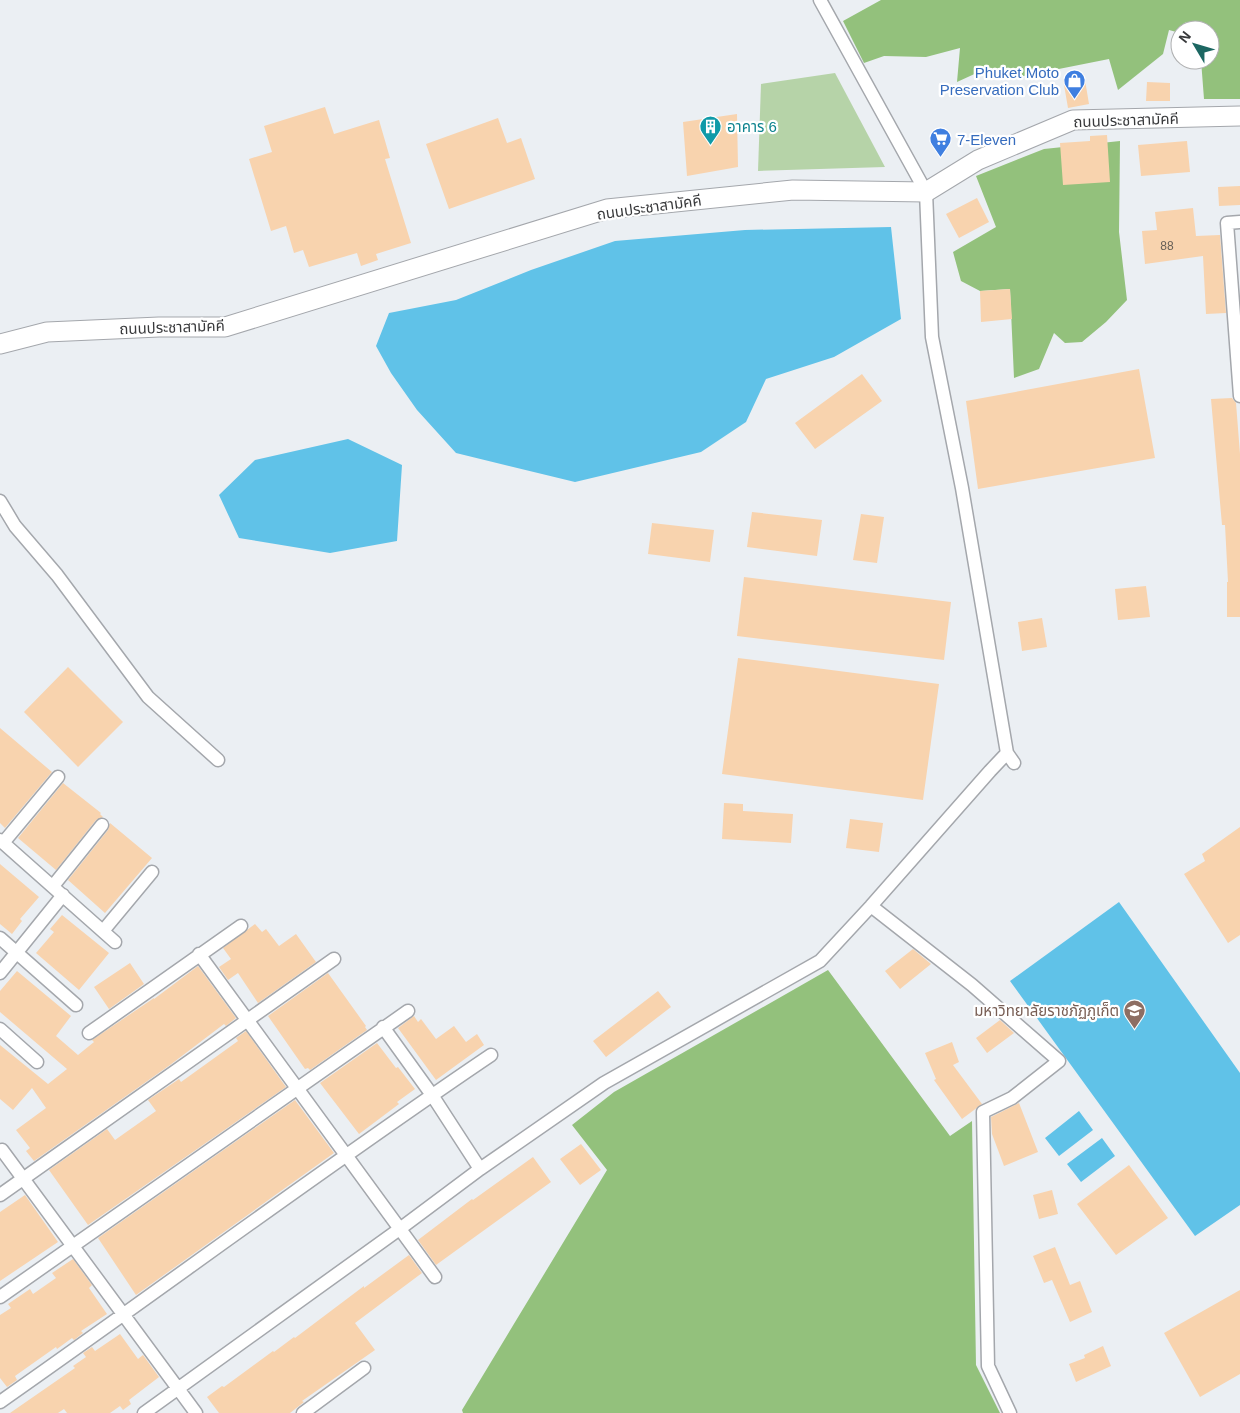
<svg xmlns="http://www.w3.org/2000/svg" width="1240" height="1413" viewBox="0 0 1240 1413" font-family="Helvetica,'Noto Sans Thai',sans-serif">
	<style>
		.green { fill: #b6d3a8 }
		.forest { fill: #93c17c }
		.water { fill: #60c2e8 }
		.building { fill: #f8d3ae }
		.lines { fill: none; stroke-linecap: round; stroke-linejoin: round }
		.street-casing { stroke: #a4a7ac; stroke-width: 15 }
		.secondary-casing { stroke: #a4a7ac; stroke-width: 21 }
		.street { stroke: #fff; stroke-width: 12 }
		.secondary { stroke: #fff; stroke-width: 19 }
		.labels { text-anchor: middle; dominant-baseline: central; stroke-width: 4.5; stroke-linejoin: round; paint-order: stroke }
		.number-label { font-size: 12px; fill: #686058 }
		.shop-label { font-size: 15px; fill: #366cbe; stroke: #fff; text-anchor: end }
		.street-label { font-size: 15px; fill: #38393b; stroke: #fff }
		.culture-label { font-size: 15px; fill: #0d838f; stroke: #fff; text-anchor: start }
		.education-label { font-size: 15px; fill: #785e54; stroke: #fff; text-anchor: end }
	</style>
	<rect width="100%" height="100%" fill="#ebeff3"/>
	<!-- green -->
	<path class="green" d="M 835,73 L 885,167 L 758,171 L 761,84 Z"/>
	<!-- forest -->
	<path class="forest" d="M 881,0 L 1240,0 L 1240,99 L 1204,99 L 1201,60 L 1210,60 L 1210,30 L 1180,30 L 1180,33 L 1169,30 L 1163,54 L 1118,90 L 1109,59 L 1009,79 L 981,71 L 957,82 L 960,48 L 926,57 L 884,56 L 864,63 L 843,21 Z
		M 1120,141 L 1119,232 L 1127,300 L 1106,322 L 1082,342 L 1065,343 L 1054,333 L 1039,369 L 1014,378 L 1010,289 L 980,291 L 961,281 L 953,252 L 996,227 L 976,176 L 1044,149 Z
		M 828,970 L 950,1136 L 972,1121 L 976,1365 L 1000,1413 L 463,1413 L 462,1410 L 607,1170 L 572,1125 L 614,1092 Z"/>
	<!-- water -->
	<path class="water" d="M 891,227 L 901,319 L 834,357 L 766,379 L 746,422 L 701,452 L 575,482 L 456,453 L 417,410 L 391,373 L 376,346 L 389,313 L 456,300 L 531,270 L 615,241 L 745,230 Z
		M 348,439 L 402,465 L 397,541 L 330,553 L 239,538 L 219,495 L 255,460 Z
		M 1119,902 L 1240,1073 L 1240,1205 L 1195,1236 L 1010,981 Z
		M 1079,1111 L 1093,1130 L 1059,1156 L 1045,1138 Z
		M 1102,1138 L 1115,1156 L 1081,1182 L 1067,1164 Z"/>
	<!-- building -->
	<path class="building" d="M 1084,74 L 1089,104 L 1068,108 L 1063,79 Z
		M 1147,82 L 1170,83 L 1170,101 L 1146,101 Z
		M 325,107 L 334,134 L 379,120 L 390,158 L 385,159 L 411,243 L 376,254 L 378,260 L 361,266 L 357,253 L 309,267 L 303,250 L 294,253 L 286,226 L 271,231 L 249,159 L 272,152 L 264,126 Z
		M 737,114 L 738,167 L 687,176 L 683,122 Z
		M 498,118 L 507,143 L 521,138 L 535,179 L 449,209 L 426,144 Z
		M 1107,135 L 1110,182 L 1063,185 L 1060,143 L 1090,141 L 1090,136 Z
		M 1187,141 L 1190,172 L 1141,176 L 1138,145 Z
		M 1240,186 L 1240,205 L 1219,206 L 1218,187 Z
		M 977,198 L 989,222 L 959,238 L 946,214 Z
		M 1193,208 L 1196,236 L 1220,235 L 1226,313 L 1206,314 L 1203,256 L 1145,264 L 1142,231 L 1157,230 L 1155,212 Z
		M 1010,289 L 1012,319 L 981,322 L 980,291 Z
		M 1139,369 L 1155,458 L 978,489 L 966,401 Z
		M 862,374 L 882,401 L 815,449 L 795,423 Z
		M 1232,398 L 1236,403 L 1240,454 L 1240,617 L 1227,617 L 1227,582 L 1228,582 L 1225,525 L 1222,525 L 1211,399 Z
		M 752,512 L 822,520 L 817,556 L 747,547 Z
		M 861,514 L 884,517 L 877,563 L 853,560 Z
		M 652,523 L 714,530 L 710,562 L 648,554 Z
		M 744,577 L 951,602 L 944,660 L 737,636 Z
		M 1146,586 L 1150,617 L 1118,620 L 1115,589 Z
		M 1042,618 L 1047,647 L 1022,651 L 1018,622 Z
		M 738,658 L 939,684 L 923,800 L 722,774 Z
		M 68,667 L 123,722 L 78,767 L 24,712 Z
		M 0,728 L 52,772 L 5,828 L 0,823 Z
		M 63,783 L 101,813 L 100,814 L 103,817 L 96,820 L 56,870 L 18,838 Z
		M 724,803 L 743,804 L 743,811 L 793,814 L 791,843 L 722,839 Z
		M 850,819 L 883,823 L 879,852 L 846,848 Z
		M 110,823 L 152,858 L 105,913 L 68,880 L 108,830 Z
		M 1240,827 L 1240,935 L 1228,943 L 1184,874 L 1205,861 L 1202,854 Z
		M 0,864 L 39,897 L 20,919 L 22,921 L 12,934 L 0,924 Z
		M 62,915 L 109,953 L 79,990 L 36,953 L 54,932 L 50,929 Z
		M 255,924 L 262,932 L 266,929 L 279,946 L 296,934 L 316,962 L 258,1003 L 238,973 L 228,980 L 219,967 L 231,959 L 223,948 Z
		M 913,949 L 931,964 L 900,989 L 885,971 Z
		M 130,963 L 144,984 L 109,1009 L 94,987 Z
		M 198,966 L 236,1018 L 226,1026 L 224,1024 L 170,1065 L 34,1161 L 26,1151 L 30,1148 L 16,1130 L 46,1108 L 32,1088 L 13,1110 L 0,1099 L 0,1045 L 48,1084 L 67,1069 L 0,1012 L 0,991 L 17,971 L 71,1016 L 56,1036 L 78,1055 L 94,1042 L 92,1040 L 154,998 L 154,999 Z
		M 328,973 L 366,1026 L 365,1027 L 367,1030 L 310,1070 L 308,1068 L 305,1069 L 268,1016 Z
		M 658,991 L 671,1007 L 606,1057 L 593,1041 Z
		M 414,1016 L 418,1022 L 421,1019 L 436,1039 L 454,1026 L 466,1042 L 477,1034 L 484,1045 L 436,1080 L 398,1028 Z
		M 1000,1020 L 1014,1033 L 987,1053 L 976,1038 Z
		M 246,1031 L 286,1087 L 88,1225 L 49,1170 L 107,1129 L 115,1140 L 156,1111 L 148,1100 L 179,1079 L 181,1082 L 238,1041 L 236,1038 Z
		M 952,1042 L 959,1062 L 953,1065 L 982,1104 L 962,1119 L 934,1080 L 936,1079 L 925,1053 Z
		M 377,1043 L 396,1068 L 398,1067 L 415,1089 L 397,1102 L 399,1104 L 359,1134 L 320,1083 Z
		M 295,1100 L 334,1153 L 136,1295 L 98,1238 Z
		M 1019,1103 L 1038,1152 L 1004,1166 L 992,1134 L 991,1117 Z
		M 581,1144 L 601,1170 L 580,1185 L 560,1159 Z
		M 533,1157 L 551,1182 L 436,1265 L 418,1240 L 472,1199 L 473,1200 Z
		M 1129,1165 L 1168,1218 L 1116,1255 L 1077,1204 Z
		M 1052,1190 L 1058,1214 L 1039,1219 L 1033,1195 Z
		M 25,1195 L 58,1242 L 0,1281 L 0,1212 Z
		M 1055,1247 L 1070,1285 L 1080,1281 L 1092,1312 L 1070,1322 L 1052,1280 L 1044,1283 L 1033,1256 Z
		M 409,1255 L 422,1273 L 355,1323 L 375,1350 L 302,1401 L 304,1402 L 290,1413 L 219,1413 L 207,1397 L 222,1386 L 224,1387 L 273,1351 L 274,1352 L 294,1337 L 295,1338 L 364,1286 L 364,1288 Z
		M 73,1259 L 92,1285 L 89,1288 L 107,1314 L 81,1331 L 83,1333 L 74,1340 L 72,1338 L 57,1349 L 56,1347 L 15,1376 L 17,1380 L 7,1387 L 0,1378 L 0,1315 L 11,1308 L 8,1304 L 30,1289 L 33,1294 L 56,1278 L 52,1273 Z
		M 1240,1290 L 1240,1374 L 1200,1397 L 1164,1333 Z
		M 120,1334 L 138,1359 L 143,1355 L 159,1377 L 129,1400 L 131,1404 L 123,1410 L 120,1406 L 110,1413 L 67,1413 L 64,1409 L 58,1413 L 10,1413 L 75,1368 L 73,1366 L 86,1357 L 83,1353 L 92,1347 L 95,1351 Z
		M 1103,1346 L 1111,1366 L 1076,1382 L 1069,1364 L 1085,1358 L 1084,1355 Z"/>
	<g class="lines">
		<defs>
			<path id="street" d="M 820,0 L 926,192 L 932,337 L 962,488 L 1007,753 L 1014,763
				M 1240,222 L 1227,223 L 1240,396
				M 0,501 L 15,526 L 57,575 L 148,697 L 218,760
				M 0,840 L 115,942
				M 3,843 L 58,777
				M 53,886 L 102,825
				M 871,906 L 972,985 L 1059,1061 L 1012,1098 L 983,1112 L 988,1366 L 1010,1413
				M 103,931 L 152,872
				M 0,938 L 76,1005
				M 199,954 L 435,1277
				M 0,973 L 63,895
				M 383,1027 L 432,1095 L 480,1169
				M 0,1029 L 37,1062
				M 89,1033 L 241,926
				M 2,1150 L 196,1413
				M 0,1195 L 334,959
				M 0,1297 L 408,1011
				M 0,1402 C 164,1287 325,1167 491,1055
				M 144,1413 L 401,1228 L 480,1169 L 604,1083 L 820,961 L 871,906 L 990,771 L 1007,753
				M 303,1413 L 364,1368"/>
			<path id="secondary" d="M 0,344 L 47,332 L 159,327 L 225,327 L 607,209 L 793,190 L 926,192 L 978,160 L 1073,120 L 1240,116"/>
		</defs>
		<!-- street casing -->
		<use href="#street" class="street-casing"/>
		<!-- secondary casing -->
		<use href="#secondary" class="secondary-casing"/>
		<!-- street -->
		<use href="#street" class="street"/>
		<!-- secondary -->
		<use href="#secondary" class="secondary"/>
	</g>
	<!-- icons -->
	<defs>
		<symbol id="shop-pin" viewBox="-11 -11 22 30"><path d="M0 17L-7.5 6A9.5 9.5 0 1 1 7.5 6Z" fill="#3f7fe0" stroke="#fff"/><path d="M-5-2.5h2.3a2.7 3.5 0 0 1 5.4 0H5L5.5 6h-11ZM-1.5-2.5h3a1.5 2.3 0 0 0-3 0Z" fill="#fff"/></symbol>
		<symbol id="building-pin" viewBox="-11 -11 22 30"><path d="M0 17L-7.5 6A9.5 9.5 0 1 1 7.5 6Z" fill="#0f9aa8" stroke="#fff"/><path d="M-4-6H4V6H1V3H-1V6H-4ZM-2.5-4.3h1.7v1.8h-1.7ZM.8-4.3h1.7v1.8H.8ZM-2.5-1h1.7V.8h-1.7ZM.8-1h1.7V.8H.8Z" fill="#fff"/></symbol>
		<symbol id="supermarket-pin" viewBox="-11 -11 22 30"><path d="M0 17L-7.5 6A9.5 9.5 0 1 1 7.5 6Z" fill="#3f7fe0" stroke="#fff"/><path d="M-6-5.5h2.5l.6 2H6L4.5 2H-2.5L-4.4-4H-6ZM-1.5 3.2a1.3 1.3 0 1 0 .1 0ZM3 3.2a1.3 1.3 0 1 0 .1 0Z" fill="#fff"/></symbol>
		<symbol id="university-pin" viewBox="-11 -11 22 30"><path d="M0 17L-7.5 6A9.5 9.5 0 1 1 7.5 6Z" fill="#8d6e63" stroke="#fff"/><path d="M0-5L7-2L0 1L-7-2ZM-4 1L0 2.5L4 1V4Q0 6-4 4Z" fill="#fff"/></symbol>
	</defs>
	<g fill-rule="evenodd">
		<use href="#shop-pin" x="1062" y="68" width="25" height="34"/>
		<use href="#building-pin" x="698" y="114" width="25" height="34"/>
		<use href="#supermarket-pin" x="928" y="126" width="25" height="34"/>
		<use href="#university-pin" x="1122" y="998" width="25" height="34"/>
	</g>
	<g class="labels">
		<!-- number labels -->
		<g class="number-label">
			<text x="1167" y="246">88</text>
		</g>
		<!-- shop labels -->
		<g class="shop-label">
			<text x="1059" y="72">Phuket Moto<tspan x="1059" dy="17">Preservation Club</tspan></text>
			<text x="957" y="139" text-anchor="start">7-Eleven</text>
		</g>
		<!-- street labels -->
		<g class="street-label">
			<text transform="translate(1126 120) rotate(-2)">ถนนประชาสามัคคี</text>
			<text transform="translate(649 207) rotate(-8)">ถนนประชาสามัคคี</text>
			<text transform="translate(172 327) rotate(-2)">ถนนประชาสามัคคี</text>
		</g>
		<!-- culture labels -->
		<g class="culture-label">
			<text x="727" y="126">อาคาร 6</text>
		</g>
		<!-- education labels -->
		<g class="education-label">
			<text x="1119" y="1010">มหาวิทยาลัยราชภัฏภูเก็ต</text>
		</g>
	</g>
	<!-- north arrow -->
	<g transform="translate(1195 45) rotate(308)"><circle r="24" fill="#ffffff" stroke="#afb0b1"/>
	<path d="M0-4L9 19L0 12L-9 19Z" fill="#1c6762"/>
	<text y="-8" font-size="14" font-weight="bold" text-anchor="middle" fill="#38393b">N</text>
	</g>
</svg>
